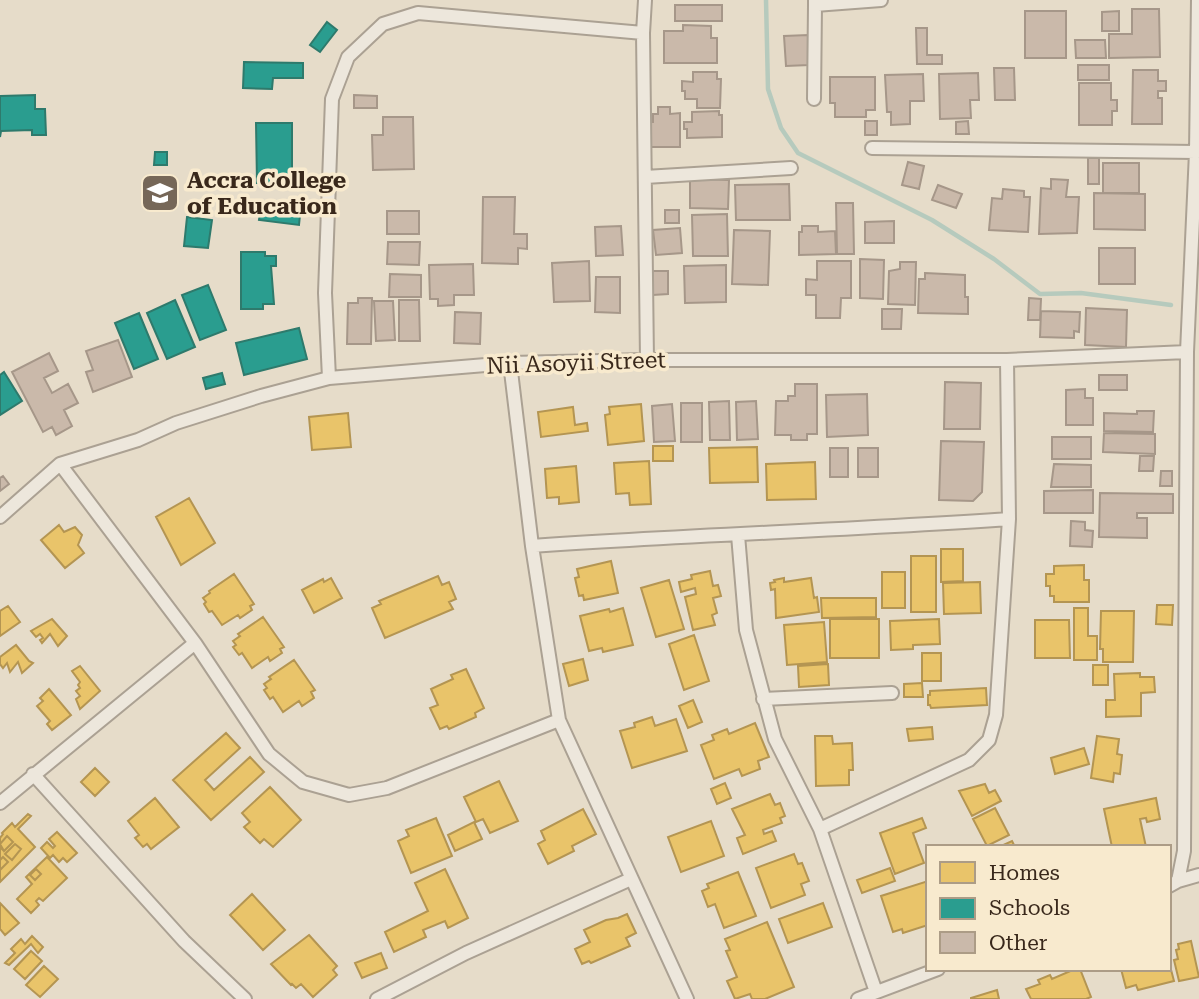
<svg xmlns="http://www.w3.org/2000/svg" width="1199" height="999" viewBox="0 0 1199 999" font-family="'Roboto Serif',serif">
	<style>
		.homes { fill: #e9c46a; stroke: #b49552; stroke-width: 2; fill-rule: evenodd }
		.schools { fill: #2a9d8f; stroke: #2e7a6c; stroke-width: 2 }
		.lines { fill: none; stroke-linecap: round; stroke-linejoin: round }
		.stream { stroke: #b6cabd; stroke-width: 4.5 }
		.building { fill: #cab9aa; stroke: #a69789; stroke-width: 2 }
		.street-casing { stroke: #aba193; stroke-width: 16 }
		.street { stroke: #ede7dc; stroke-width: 12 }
		.labels { text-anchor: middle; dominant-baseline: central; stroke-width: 7; stroke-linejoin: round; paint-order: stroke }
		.poi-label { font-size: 23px; font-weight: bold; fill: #39281b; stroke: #f8eace; text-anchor: start }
		.street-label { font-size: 23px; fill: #39281b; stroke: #f8eace }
	</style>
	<rect width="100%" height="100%" fill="#e6dcc9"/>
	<!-- homes -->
	<path class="homes" d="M 641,404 L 644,441 L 608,445 L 605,415 L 610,414 L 609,407 Z
		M 573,407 L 575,425 L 587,423 L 588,431 L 541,437 L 538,412 Z
		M 348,413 L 351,447 L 312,450 L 309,417 Z
		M 653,446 L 673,446 L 673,461 L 653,461 Z
		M 757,447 L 758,482 L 710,483 L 709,448 Z
		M 649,461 L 651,504 L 630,505 L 629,493 L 616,494 L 614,463 Z
		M 815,462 L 816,499 L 767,500 L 766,464 Z
		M 576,466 L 579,502 L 559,504 L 559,497 L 547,498 L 545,469 Z
		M 189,498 L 215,543 L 181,565 L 156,517 Z
		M 59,525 L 64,532 L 75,527 L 82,535 L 78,545 L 84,553 L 65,568 L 41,540 Z
		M 941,549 L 963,549 L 963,581 L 941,582 Z
		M 911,556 L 936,556 L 936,612 L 911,612 Z
		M 611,561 L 618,593 L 584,600 L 583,595 L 579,596 L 575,578 L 579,577 L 577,569 Z
		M 1084,565 L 1084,580 L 1089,580 L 1089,602 L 1054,602 L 1054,596 L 1050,596 L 1050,586 L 1046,586 L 1046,574 L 1054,574 L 1054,566 Z
		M 710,571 L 713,586 L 718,585 L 721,596 L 713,598 L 717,613 L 712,615 L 715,625 L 693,630 L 685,597 L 696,594 L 695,588 L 681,592 L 679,582 L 692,579 L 691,575 Z
		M 882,572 L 905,572 L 905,608 L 882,608 Z
		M 234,574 L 254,604 L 250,606 L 252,610 L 240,618 L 238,615 L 222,625 L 212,611 L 209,612 L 204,604 L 206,602 L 203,598 L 210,593 L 209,591 Z
		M 438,576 L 442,585 L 449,582 L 456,599 L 449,602 L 453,609 L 385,638 L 372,608 L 381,604 L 379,601 Z
		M 331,578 L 342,598 L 314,613 L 302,590 L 323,579 L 324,582 Z
		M 784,578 L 784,582 L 811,578 L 814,598 L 817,597 L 819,612 L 776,618 L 775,589 L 771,590 L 770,583 L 775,582 L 774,580 Z
		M 669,580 L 684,629 L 656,637 L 641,588 Z
		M 980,582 L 981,613 L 944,614 L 943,583 Z
		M 821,598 L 876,598 L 876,617 L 822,618 Z
		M 1157,605 L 1173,605 L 1172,625 L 1156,624 Z
		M 8,606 L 20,622 L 0,636 L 0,611 Z
		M 623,608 L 633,645 L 603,652 L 602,648 L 589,651 L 580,616 L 609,609 L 610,612 Z
		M 1074,608 L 1088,608 L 1088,636 L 1097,636 L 1097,660 L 1074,660 Z
		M 1101,611 L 1134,611 L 1133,662 L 1103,662 L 1103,649 L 1100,649 Z
		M 263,617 L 284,647 L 280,649 L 282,653 L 270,661 L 268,657 L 252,668 L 242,653 L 239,655 L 233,647 L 236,645 L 233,641 L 240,636 L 238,634 Z
		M 52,619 L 67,636 L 58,646 L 50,634 L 42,643 L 40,640 L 43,638 L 40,634 L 36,637 L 31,631 Z
		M 830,619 L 879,619 L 879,658 L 830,658 Z
		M 939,619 L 940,644 L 913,645 L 913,649 L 891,650 L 890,621 Z
		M 1035,620 L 1069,620 L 1070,658 L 1035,658 Z
		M 824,622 L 827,662 L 787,665 L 784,625 Z
		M 694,635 L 709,681 L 684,690 L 669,644 Z
		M 16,645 L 29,661 L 33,663 L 22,673 L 18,662 L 10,672 L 7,663 L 3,668 L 0,664 L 0,657 Z
		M 922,653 L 941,653 L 941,681 L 922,681 Z
		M 583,659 L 588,680 L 569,686 L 563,664 Z
		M 294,660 L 315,690 L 311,692 L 314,698 L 302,706 L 299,701 L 283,712 L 273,697 L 270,699 L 264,690 L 267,688 L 264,684 L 271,679 L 269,677 Z
		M 828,664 L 829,685 L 799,687 L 798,666 Z
		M 1093,665 L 1108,665 L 1108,685 L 1093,685 Z
		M 80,666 L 100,691 L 80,709 L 76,699 L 80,696 L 76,691 L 80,688 L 78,685 L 80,682 L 72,671 Z
		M 466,669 L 484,708 L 475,713 L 476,717 L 449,729 L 447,726 L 440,729 L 430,708 L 438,705 L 431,689 L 453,679 L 451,675 Z
		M 1140,673 L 1140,677 L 1154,677 L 1155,692 L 1141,693 L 1141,716 L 1106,717 L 1106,700 L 1115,700 L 1114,674 Z
		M 922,683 L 923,697 L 904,697 L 904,684 Z
		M 986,688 L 987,705 L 931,708 L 930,705 L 928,705 L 928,695 L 930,695 L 930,691 Z
		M 49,689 L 71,715 L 52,730 L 47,724 L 50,721 L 37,706 L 43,701 L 40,698 Z
		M 693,700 L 702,722 L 688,728 L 679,706 Z
		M 652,717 L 655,726 L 676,719 L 687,751 L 632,768 L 620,731 L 635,727 L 634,723 Z
		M 755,723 L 769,757 L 758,761 L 760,769 L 742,776 L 739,769 L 714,779 L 701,745 L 714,740 L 712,735 L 727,729 L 729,734 Z
		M 932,727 L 933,739 L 909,741 L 907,729 Z
		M 226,733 L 240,748 L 205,780 L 214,790 L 250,757 L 264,772 L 211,820 L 173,780 Z
		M 815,736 L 832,736 L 833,744 L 852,743 L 853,770 L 849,770 L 849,785 L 816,786 Z
		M 1097,736 L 1119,739 L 1117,754 L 1122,755 L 1120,774 L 1114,773 L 1113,782 L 1091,778 Z
		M 1084,748 L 1089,764 L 1055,774 L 1051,758 Z
		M 95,768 L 109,782 L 95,796 L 81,782 Z
		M 499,781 L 518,821 L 490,833 L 483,819 L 476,822 L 464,797 Z
		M 725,783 L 731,798 L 717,804 L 711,789 Z
		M 985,784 L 989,793 L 995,790 L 1001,801 L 972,816 L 959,791 Z
		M 270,787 L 301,820 L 273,847 L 264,839 L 260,843 L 244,827 L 250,822 L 242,813 Z
		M 770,794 L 775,805 L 780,803 L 785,816 L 780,818 L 782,823 L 763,830 L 764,834 L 772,831 L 776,841 L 743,854 L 737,838 L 745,835 L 732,809 Z
		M 155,798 L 179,827 L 151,849 L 147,844 L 143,847 L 135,838 L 139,835 L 128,821 Z
		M 1156,798 L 1160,819 L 1147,822 L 1146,818 L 1140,819 L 1146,847 L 1112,847 L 1104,809 Z
		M 995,808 L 1009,835 L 987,846 L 973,819 Z
		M 583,809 L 596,834 L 572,846 L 574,851 L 548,864 L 538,844 L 545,840 L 541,831 Z
		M 28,814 L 31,816 L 18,829 L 35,847 L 0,882 L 0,870 L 8,862 L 3,857 L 0,860 L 0,847 L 4,851 L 13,842 L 7,836 L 0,844 L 0,838 L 3,834 L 2,833 L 12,823 L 15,827 ZM 15,844 L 21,849 L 12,860 L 5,854 Z
		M 436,818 L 452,856 L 411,873 L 398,841 L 409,836 L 406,830 Z
		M 922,818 L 926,828 L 913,833 L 924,863 L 895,874 L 880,833 Z
		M 711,821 L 724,856 L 681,872 L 668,837 Z
		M 474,822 L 482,839 L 455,851 L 448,835 Z
		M 57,832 L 77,853 L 67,862 L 63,858 L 59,862 L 53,855 L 50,858 L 41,848 L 47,842 L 53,848 L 55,846 L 49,839 Z
		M 7,836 L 13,842 L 4,851 L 0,844 Z
		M 1012,841 L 1015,847 L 999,847 Z
		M 15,844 L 21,849 L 12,860 L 5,854 Z
		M 794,854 L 798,864 L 802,863 L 809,881 L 801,884 L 805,895 L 771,908 L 756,868 Z
		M 3,857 L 8,862 L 0,870 L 0,860 Z
		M 47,857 L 67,878 L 43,901 L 39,898 L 36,901 L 39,905 L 31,913 L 17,899 L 32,884 L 26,877 ZM 36,869 L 41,874 L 35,880 L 30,875 Z
		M 890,868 L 895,881 L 862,893 L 857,880 Z
		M 36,869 L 41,874 L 35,880 L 30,875 Z
		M 445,869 L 468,918 L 448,928 L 445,921 L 423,930 L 426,937 L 394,952 L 385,932 L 428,911 L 415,883 Z
		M 738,872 L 756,916 L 724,928 L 715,904 L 708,907 L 702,891 L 709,888 L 707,884 Z
		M 928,881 L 928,925 L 903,933 L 902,929 L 893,932 L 881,896 Z
		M 252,894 L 285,930 L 263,950 L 230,915 Z
		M 0,903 L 19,923 L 5,935 L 0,929 Z
		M 823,903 L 832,927 L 788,943 L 779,919 Z
		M 627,914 L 636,933 L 626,938 L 630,946 L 591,963 L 589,961 L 582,964 L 575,949 L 590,942 L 584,930 L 606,920 L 618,918 Z
		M 767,922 L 794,987 L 765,999 L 752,999 L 750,994 L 735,999 L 727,981 L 737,977 L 726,951 L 730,950 L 725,939 Z
		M 309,935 L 337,966 L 333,970 L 337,975 L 313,997 L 301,984 L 296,988 L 292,984 L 291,985 L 271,964 Z
		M 32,936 L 43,947 L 38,953 L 31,944 L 9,965 L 5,963 L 15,953 L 11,949 L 21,939 L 25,944 Z
		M 1191,941 L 1199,977 L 1179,981 L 1174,960 L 1178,959 L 1176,950 L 1179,949 L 1178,944 Z
		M 31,951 L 42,961 L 25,979 L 14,969 Z
		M 381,953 L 387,968 L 362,978 L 355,963 Z
		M 1169,962 L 1174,981 L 1138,990 L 1136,985 L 1126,988 L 1121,969 L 1169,969 Z
		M 44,966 L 58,979 L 40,997 L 26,985 Z
		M 1075,969 L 1080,969 L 1091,997 L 1086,999 L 1031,999 L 1026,989 L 1040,984 L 1038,980 L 1050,975 L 1052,979 Z
		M 997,990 L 999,999 L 971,999 L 971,998 Z"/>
	<!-- schools -->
	<path class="schools" d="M 327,22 L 337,30 L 320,52 L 310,45 Z
		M 244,62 L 303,63 L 303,78 L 273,78 L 272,89 L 243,88 Z
		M 35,95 L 35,109 L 45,109 L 46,135 L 32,135 L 32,130 L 1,131 L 0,137 L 0,96 Z
		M 256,123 L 292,123 L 292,182 L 257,183 Z
		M 155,152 L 167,152 L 167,165 L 154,165 Z
		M 262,201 L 301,205 L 299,225 L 259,220 Z
		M 187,217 L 212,220 L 208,248 L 184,246 Z
		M 241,252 L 265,252 L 265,256 L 276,256 L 276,266 L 271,266 L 274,304 L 263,304 L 263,309 L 241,309 Z
		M 208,285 L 226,330 L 200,340 L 182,295 Z
		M 175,300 L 195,347 L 167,359 L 147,313 Z
		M 139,313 L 158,359 L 134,369 L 115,323 Z
		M 299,328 L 307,359 L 244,375 L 236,343 Z
		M 4,372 L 22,401 L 0,415 L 0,375 Z
		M 222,373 L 225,384 L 206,389 L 203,378 Z"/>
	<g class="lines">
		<!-- stream -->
		<path class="stream" d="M 766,0 L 768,89 L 781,128 L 798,153 L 932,220 L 994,259 L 1040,294 L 1081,293 L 1171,305"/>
	</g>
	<!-- building -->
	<path class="building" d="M 675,5 L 722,5 L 722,21 L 675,21 Z
		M 1132,9 L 1159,9 L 1160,57 L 1109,58 L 1109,34 L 1132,34 Z
		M 1025,11 L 1066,11 L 1066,58 L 1025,58 Z
		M 1119,11 L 1119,31 L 1102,31 L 1102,12 Z
		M 683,25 L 711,26 L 711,38 L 717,38 L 717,63 L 664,63 L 664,31 L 683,31 Z
		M 916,28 L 927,28 L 927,55 L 942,55 L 942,64 L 917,64 Z
		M 808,35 L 809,65 L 786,66 L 784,36 Z
		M 1075,40 L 1105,40 L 1106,58 L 1076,58 Z
		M 1078,65 L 1109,65 L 1109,80 L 1078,80 Z
		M 994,68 L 1014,68 L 1015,100 L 995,100 Z
		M 1133,70 L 1158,70 L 1158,81 L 1166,81 L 1166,91 L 1158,91 L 1158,98 L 1162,98 L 1162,124 L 1132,124 Z
		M 693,72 L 717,72 L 717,79 L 721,79 L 720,108 L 697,108 L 697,99 L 685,99 L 685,91 L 682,91 L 682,81 L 693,82 Z
		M 978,73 L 979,100 L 970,100 L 971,118 L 940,119 L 939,74 Z
		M 923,74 L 924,101 L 910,101 L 910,124 L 891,125 L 891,112 L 887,112 L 885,75 Z
		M 830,77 L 875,77 L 875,110 L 866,110 L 866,117 L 835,117 L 835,103 L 830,103 Z
		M 1079,83 L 1111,83 L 1111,100 L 1117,100 L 1117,111 L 1112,111 L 1112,125 L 1079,125 Z
		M 354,95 L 377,96 L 377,108 L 354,108 Z
		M 658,107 L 670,107 L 670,114 L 680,113 L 680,147 L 647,147 L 647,122 L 653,122 L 653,114 L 658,114 Z
		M 719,111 L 719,115 L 722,115 L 722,137 L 687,138 L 687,129 L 684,129 L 684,122 L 692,122 L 692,112 Z
		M 383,117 L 413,117 L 414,169 L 373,170 L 372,135 L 383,135 Z
		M 865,121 L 877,121 L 877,135 L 865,135 Z
		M 968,121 L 969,134 L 956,134 L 956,122 Z
		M 1088,158 L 1099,158 L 1099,184 L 1088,184 Z
		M 908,162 L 924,166 L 919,189 L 902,185 Z
		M 1103,163 L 1139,163 L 1139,193 L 1103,193 Z
		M 690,179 L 729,180 L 728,209 L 690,208 Z
		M 1051,179 L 1068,180 L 1066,197 L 1079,197 L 1077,233 L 1039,234 L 1041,188 L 1051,189 Z
		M 789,184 L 790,220 L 736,220 L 735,185 Z
		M 938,185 L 962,194 L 956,208 L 932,200 Z
		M 1003,189 L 1024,191 L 1024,197 L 1030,197 L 1028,232 L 989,230 L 992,198 L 1002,199 Z
		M 1094,193 L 1145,194 L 1145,230 L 1094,229 Z
		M 483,197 L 515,197 L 514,234 L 527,234 L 527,249 L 518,248 L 518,264 L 482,263 Z
		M 836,203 L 853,203 L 854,254 L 837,254 Z
		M 665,210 L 679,210 L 679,223 L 665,223 Z
		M 387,211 L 419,211 L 419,234 L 387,234 Z
		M 727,214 L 728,256 L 693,256 L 692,215 Z
		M 894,221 L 894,243 L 865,243 L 865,222 Z
		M 621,226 L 623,255 L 596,256 L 595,227 Z
		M 802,226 L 818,226 L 818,232 L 835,231 L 836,254 L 799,255 L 799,232 L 802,232 Z
		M 680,228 L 682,253 L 656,255 L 653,230 Z
		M 734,230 L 770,231 L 768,285 L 732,284 Z
		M 388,242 L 420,242 L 419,265 L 387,264 Z
		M 1099,248 L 1135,248 L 1135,284 L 1099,284 Z
		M 860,259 L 884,260 L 883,299 L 860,298 Z
		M 589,261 L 590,301 L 554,302 L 552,263 Z
		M 817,261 L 851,261 L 851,298 L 841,298 L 840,318 L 816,318 L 816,295 L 806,295 L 806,279 L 817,280 Z
		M 900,262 L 916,262 L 915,305 L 888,304 L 889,271 L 900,269 Z
		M 473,264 L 474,295 L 454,295 L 454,305 L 438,306 L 438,299 L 430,299 L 429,265 Z
		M 726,265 L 726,302 L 685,303 L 684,266 Z
		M 652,271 L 668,271 L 668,294 L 653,295 Z
		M 925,273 L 965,275 L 965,297 L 968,297 L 968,314 L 918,313 L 919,279 L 925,279 Z
		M 390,274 L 421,275 L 421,297 L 389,297 Z
		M 596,277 L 620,277 L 620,313 L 595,312 Z
		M 358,298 L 372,298 L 371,344 L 347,344 L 348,303 L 358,303 Z
		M 1029,298 L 1041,299 L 1040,320 L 1028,320 Z
		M 399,300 L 419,300 L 420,341 L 399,341 Z
		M 374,301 L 393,301 L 395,340 L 376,341 Z
		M 1086,308 L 1127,310 L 1126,347 L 1085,345 Z
		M 882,309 L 902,309 L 901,329 L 882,329 Z
		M 1041,311 L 1080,312 L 1079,332 L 1074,331 L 1074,338 L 1040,337 Z
		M 455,312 L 481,313 L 480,344 L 454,343 Z
		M 118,340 L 132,377 L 93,392 L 86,372 L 93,370 L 86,351 Z
		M 49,353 L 58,371 L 44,378 L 52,393 L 68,384 L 78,403 L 64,410 L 72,426 L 56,435 L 52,427 L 43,432 L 12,372 Z
		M 1099,375 L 1127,375 L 1127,390 L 1099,390 Z
		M 945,382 L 981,383 L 980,429 L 944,429 Z
		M 795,384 L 817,384 L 817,434 L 807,434 L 807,440 L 791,440 L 791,435 L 775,435 L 776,401 L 788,401 L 788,396 L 795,396 Z
		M 1085,389 L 1085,398 L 1093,398 L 1093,425 L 1066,425 L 1066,390 Z
		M 867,394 L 868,435 L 827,437 L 826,395 Z
		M 729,401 L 730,440 L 710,440 L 709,402 Z
		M 756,401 L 758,439 L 737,440 L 736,402 Z
		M 681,403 L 702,403 L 702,442 L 681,442 Z
		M 672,404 L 675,441 L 654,442 L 652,406 Z
		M 1137,411 L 1154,411 L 1153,432 L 1104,431 L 1104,413 L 1137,414 Z
		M 1104,433 L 1155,434 L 1155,454 L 1103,452 Z
		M 1052,437 L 1091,437 L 1091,459 L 1052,459 Z
		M 941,441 L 984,442 L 982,492 L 973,501 L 939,500 Z
		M 830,448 L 848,448 L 848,477 L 830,477 Z
		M 858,448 L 878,448 L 878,477 L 858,477 Z
		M 1140,456 L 1154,456 L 1153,471 L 1139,471 Z
		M 1054,464 L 1091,465 L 1091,487 L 1051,487 Z
		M 1161,471 L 1172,471 L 1172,486 L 1160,486 Z
		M 3,476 L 9,484 L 0,491 L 0,478 Z
		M 1093,490 L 1093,513 L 1044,513 L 1044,491 Z
		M 1100,493 L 1173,494 L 1173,513 L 1137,513 L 1137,518 L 1147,518 L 1147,538 L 1099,537 Z
		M 1071,521 L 1085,522 L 1085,530 L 1093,531 L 1092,547 L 1070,546 Z"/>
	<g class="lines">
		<defs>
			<path id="street" d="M 645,0 L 643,33 L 647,360
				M 815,0 L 815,5 L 881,0
				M 814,99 L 815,5
				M 872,148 L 1196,152
				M 645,177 L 791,168
				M 510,363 L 532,546 L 559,720 L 687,999
				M 329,378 L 325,293 L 332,99 L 348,57 L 383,24 L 418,13 L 643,33
				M 60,464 L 195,643 L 269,754 L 303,782 L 349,795 L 387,788 L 559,720
				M 0,517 L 60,464 L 138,440 L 176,423 L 261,396 L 329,378 L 510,363 L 647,360 L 1007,360 L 1187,352
				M 738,535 L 746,630 L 775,739 L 820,829 L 876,992
				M 532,546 C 691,535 850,530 1009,519
				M 763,699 L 892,693
				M 33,774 L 184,941 L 245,999
				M 0,803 L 195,643
				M 820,829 L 969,760 L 989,740 L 996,715 L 1009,519 L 1007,360
				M 1178,881 L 1184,851 L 1187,352 L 1196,152 L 1198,0
				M 1169,886 L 1178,881 L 1199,875
				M 377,999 L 466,953 L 631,879
				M 858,999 L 938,969"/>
		</defs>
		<!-- street casing -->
		<use href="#street" class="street-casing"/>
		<!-- street -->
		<use href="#street" class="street"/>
	</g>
	<!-- icons -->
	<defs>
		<symbol id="university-square" viewBox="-11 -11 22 22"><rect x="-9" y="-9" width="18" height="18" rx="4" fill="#766758" stroke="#f8eace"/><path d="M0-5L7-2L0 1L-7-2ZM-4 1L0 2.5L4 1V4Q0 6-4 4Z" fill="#fff"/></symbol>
	</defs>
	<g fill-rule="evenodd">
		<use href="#university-square" x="138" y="171" width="44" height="44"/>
	</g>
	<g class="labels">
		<!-- poi labels -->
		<g class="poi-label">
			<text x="187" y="180">Accra College<tspan x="187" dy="26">of Education</tspan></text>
		</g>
		<!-- street labels -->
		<g class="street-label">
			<text transform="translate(576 363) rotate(-2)">Nii Asoyii Street</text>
		</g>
	</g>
	<!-- legend -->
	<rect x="926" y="845" width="245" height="126" fill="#f8eace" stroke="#ac9c86" stroke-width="2"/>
	<rect x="940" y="862" width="35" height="21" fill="#e9c46a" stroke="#ac9c86" stroke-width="2"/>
	<text x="989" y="880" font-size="21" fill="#39281b">Homes</text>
	<rect x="940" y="898" width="35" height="21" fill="#2a9d8f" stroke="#ac9c86" stroke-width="2"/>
	<text x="989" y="915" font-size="21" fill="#39281b">Schools</text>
	<rect x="940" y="932" width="35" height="21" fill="#cab9aa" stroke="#ac9c86" stroke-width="2"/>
	<text x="989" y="950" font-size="21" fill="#39281b">Other</text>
</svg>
